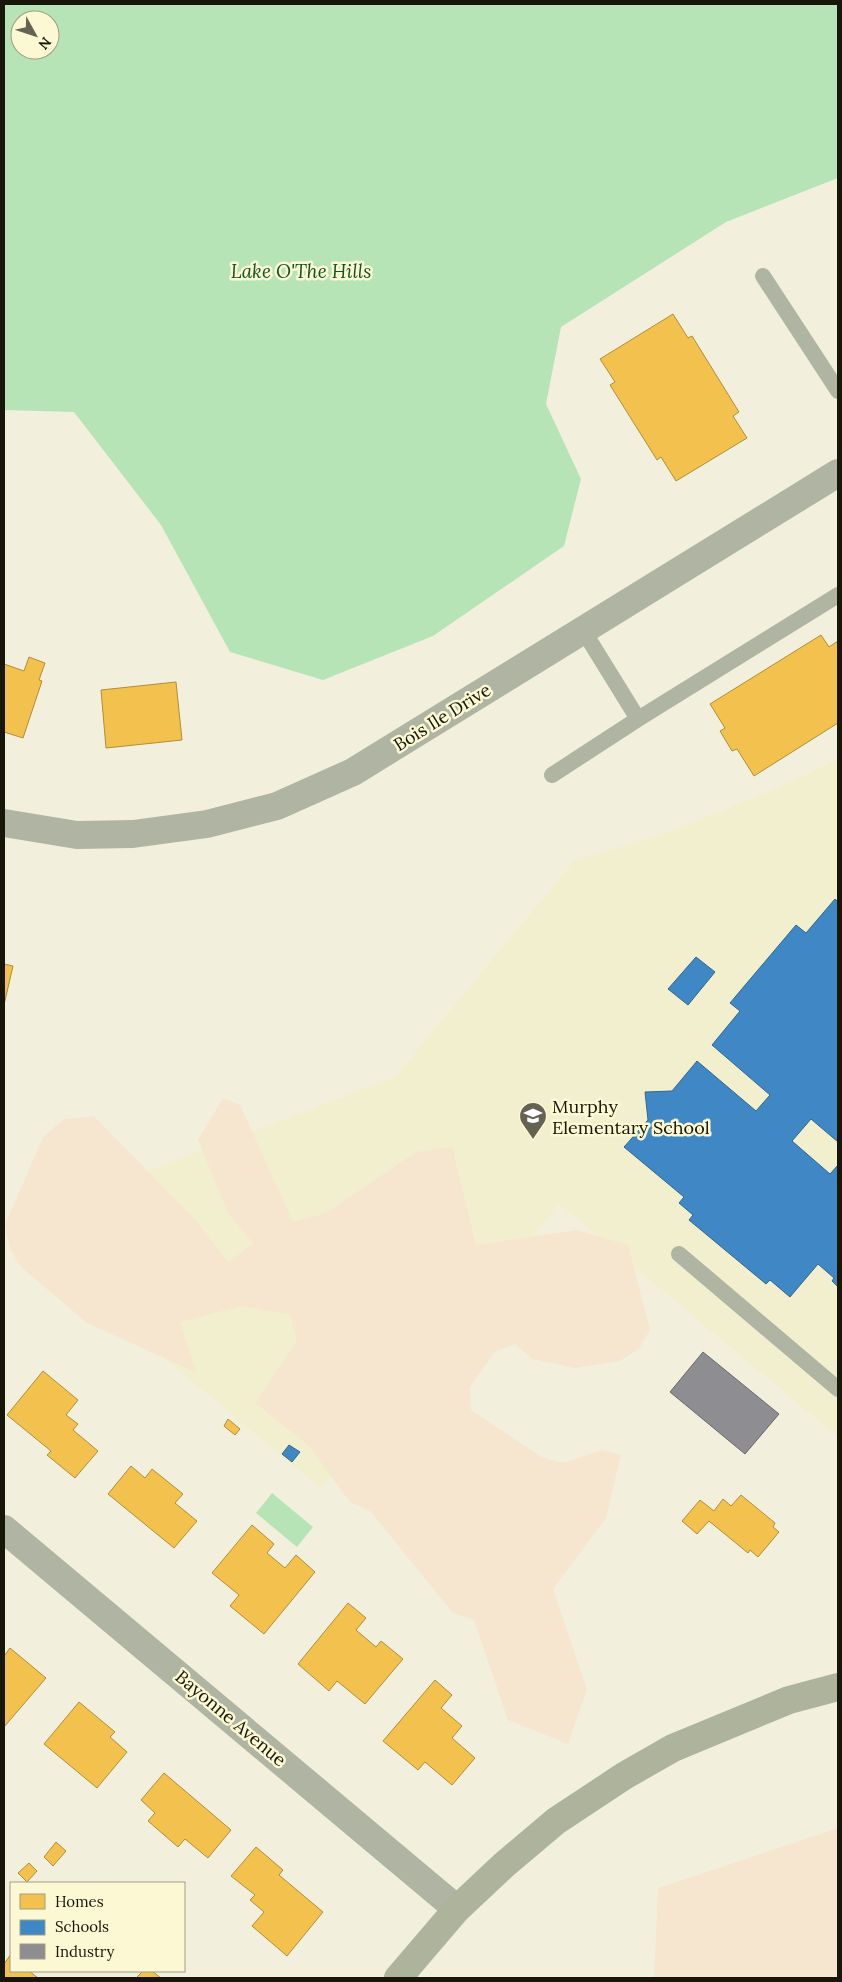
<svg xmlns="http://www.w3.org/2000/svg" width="842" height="1982" viewBox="0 0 842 1982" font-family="Lora,serif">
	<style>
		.built { fill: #f2efce }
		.green { fill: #f6e6d0 }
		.water { fill: #b7e4b6; fill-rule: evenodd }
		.homes { fill: #f2c14e; stroke: #b08e39 }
		.schools { fill: #3f88c5; stroke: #33668d }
		.industry { fill: #8d8d92; stroke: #6a6969 }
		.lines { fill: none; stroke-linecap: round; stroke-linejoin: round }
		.lane { stroke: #b0b4a2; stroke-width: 16 }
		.street { stroke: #b0b4a2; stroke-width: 28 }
		.secondary { stroke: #aeb39c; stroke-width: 28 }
		.labels { text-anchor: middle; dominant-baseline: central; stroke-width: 5; stroke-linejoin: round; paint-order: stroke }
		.street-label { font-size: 18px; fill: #171609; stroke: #fbf8d3 }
		.poi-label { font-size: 18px; fill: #171609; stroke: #fbf8d3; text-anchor: start }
		.water-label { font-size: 19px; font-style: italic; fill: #0f5522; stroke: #fbf8d3 }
	</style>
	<rect width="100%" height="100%" fill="#f2f0dc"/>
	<!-- built -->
	<path class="built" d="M 838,759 L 838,1437 L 559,1204 L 321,1489 L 5,1225 L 395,1077 L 574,861 L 674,830 L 722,811 L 797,779 Z"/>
	<!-- green -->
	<path class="green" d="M 223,1098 L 240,1105 L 293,1222 L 326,1213 L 416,1152 L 452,1147 L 476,1245 L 577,1230 L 628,1245 L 650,1330 L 639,1349 L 620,1361 L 575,1368 L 532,1359 L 515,1344 L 495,1352 L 470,1387 L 471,1410 L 542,1457 L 563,1463 L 602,1450 L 621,1455 L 606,1518 L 553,1589 L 587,1690 L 568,1744 L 508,1720 L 474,1620 L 453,1613 L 370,1511 L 350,1502 L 308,1445 L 255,1403 L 297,1341 L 290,1315 L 242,1306 L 180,1322 L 197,1373 L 87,1323 L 21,1267 L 10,1249 L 5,1225 L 43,1137 L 64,1119 L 94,1116 L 200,1225 L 228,1263 L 253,1243 L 229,1215 L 198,1140 Z
		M 838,1828 L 838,1978 L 654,1978 L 658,1888 Z"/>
	<!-- water -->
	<path class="water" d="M 4,4 L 838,4 L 838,178 L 726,222 L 561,327 L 546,404 L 581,479 L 564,546 L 433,636 L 323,680 L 230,652 L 161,525 L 74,412 L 4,410 ZM 20,20 L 50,20 L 50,50 L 20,50 Z
		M 272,1493 L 313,1527 L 297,1547 L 256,1513 Z"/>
	<!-- homes -->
	<path class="homes" d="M 673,314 L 688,338 L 692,336 L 739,412 L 733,416 L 747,438 L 676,481 L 661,457 L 657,460 L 610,385 L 615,382 L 600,359 Z
		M 821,635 L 829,647 L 838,641 L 838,723 L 754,776 L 737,749 L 732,751 L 720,731 L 725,728 L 710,704 Z
		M 29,657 L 45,663 L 39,680 L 42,681 L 23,738 L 4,732 L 4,664 L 24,671 Z
		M 176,682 L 182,740 L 106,748 L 101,690 Z
		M 4,964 L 13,966 L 4,1005 Z
		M 43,1371 L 78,1400 L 66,1415 L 78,1424 L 73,1430 L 98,1451 L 75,1478 L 47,1455 L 51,1451 L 7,1415 Z
		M 228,1419 L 240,1429 L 235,1435 L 224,1426 Z
		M 131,1466 L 145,1478 L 152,1469 L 183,1494 L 175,1503 L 197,1521 L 174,1548 L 108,1494 Z
		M 741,1495 L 775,1523 L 773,1527 L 779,1532 L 758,1557 L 750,1550 L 748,1553 L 709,1521 L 697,1534 L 682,1521 L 700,1500 L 714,1511 L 723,1499 L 731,1506 Z
		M 252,1525 L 274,1544 L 267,1553 L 285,1568 L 296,1555 L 315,1572 L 264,1634 L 230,1606 L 239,1595 L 212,1573 Z
		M 348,1603 L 366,1618 L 356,1630 L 376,1647 L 381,1641 L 403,1659 L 365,1704 L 337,1681 L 329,1691 L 298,1664 Z
		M 10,1648 L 46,1678 L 4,1727 L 4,1656 Z
		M 435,1680 L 452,1695 L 441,1708 L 462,1726 L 452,1738 L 475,1758 L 452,1785 L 425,1762 L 418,1770 L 383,1741 Z
		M 79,1702 L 115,1732 L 110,1737 L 127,1752 L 97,1788 L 44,1744 Z
		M 164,1773 L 231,1830 L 208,1858 L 185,1839 L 178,1847 L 148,1821 L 155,1813 L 141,1800 Z
		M 56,1842 L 66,1851 L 53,1866 L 44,1857 Z
		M 256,1847 L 283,1870 L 279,1875 L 323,1912 L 287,1956 L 252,1926 L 264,1912 L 250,1900 L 255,1895 L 231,1876 Z
		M 29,1863 L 37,1871 L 27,1882 L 18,1873 Z
		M 11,1954 L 11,1971 L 29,1971 L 38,1978 L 4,1978 L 4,1964 Z
		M 143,1971 L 152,1971 L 161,1978 L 136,1978 Z"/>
	<!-- schools -->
	<path class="schools" d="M 835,899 L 838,902 L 838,1142 L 811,1119 L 792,1141 L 830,1174 L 838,1165 L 838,1287 L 832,1281 L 834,1278 L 818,1264 L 790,1297 L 770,1280 L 766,1284 L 689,1220 L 693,1215 L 679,1203 L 684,1197 L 624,1147 L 648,1120 L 645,1092 L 672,1091 L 697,1061 L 756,1111 L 770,1095 L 712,1045 L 740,1011 L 730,1003 L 796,925 L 806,933 Z
		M 696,957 L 715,972 L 688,1005 L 668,989 Z
		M 289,1445 L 300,1452 L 292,1462 L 282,1454 Z"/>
	<!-- industry -->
	<path class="industry" d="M 703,1352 L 779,1414 L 745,1454 L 670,1392 Z"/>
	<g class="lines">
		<!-- lane -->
		<path class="lane" d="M 763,276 L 838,391
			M 583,630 L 638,719 L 838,595
			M 552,775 L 638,719
			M 679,1254 L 838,1389"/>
		<!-- street -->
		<path class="street" d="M 4,823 L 77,835 L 133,834 L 207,824 L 277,806 L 353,772 L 838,473
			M 4,1529 L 457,1909"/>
		<!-- secondary -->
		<path class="secondary" d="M 398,1978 L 457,1909 L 505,1864 L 556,1821 L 624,1776 L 673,1748 L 789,1700 L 838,1687"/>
	</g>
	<!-- icons -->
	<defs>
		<symbol id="school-pin" viewBox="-11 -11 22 30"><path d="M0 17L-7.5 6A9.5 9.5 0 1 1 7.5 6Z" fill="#646253" stroke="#fbf8d3"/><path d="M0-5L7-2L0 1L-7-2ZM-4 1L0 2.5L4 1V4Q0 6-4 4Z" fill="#fff"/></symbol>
	</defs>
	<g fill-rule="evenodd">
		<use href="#school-pin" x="517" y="1100" width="32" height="43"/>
	</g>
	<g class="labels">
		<!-- street labels -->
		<g class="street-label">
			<text transform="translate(442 717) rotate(-32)">Bois Ile Drive</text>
			<text transform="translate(231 1718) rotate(40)">Bayonne Avenue</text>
		</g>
		<!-- poi labels -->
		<g class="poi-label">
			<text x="552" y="1106">Murphy<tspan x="552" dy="21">Elementary School</tspan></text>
		</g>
		<!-- water labels -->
		<g class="water-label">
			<text x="301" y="271">Lake O'The Hills</text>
		</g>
	</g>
	<!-- border -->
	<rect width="842" height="1982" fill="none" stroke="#171609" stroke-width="10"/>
	<!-- legend -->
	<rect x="10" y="1882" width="175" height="90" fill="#fbf8d3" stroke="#a09e82"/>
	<rect x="20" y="1894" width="25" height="15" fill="#f2c14e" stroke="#a09e82"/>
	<text x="55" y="1907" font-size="15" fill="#171609">Homes</text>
	<rect x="20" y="1920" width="25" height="15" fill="#3f88c5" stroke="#a09e82"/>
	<text x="55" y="1932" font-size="15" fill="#171609">Schools</text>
	<rect x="20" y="1944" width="25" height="15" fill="#8d8d92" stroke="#a09e82"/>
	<text x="55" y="1957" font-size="15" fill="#171609">Industry</text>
	<!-- north arrow -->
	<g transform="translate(35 35) rotate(130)"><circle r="24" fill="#fbf8d3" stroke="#a09e82"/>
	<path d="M0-4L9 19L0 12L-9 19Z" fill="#646253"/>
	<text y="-8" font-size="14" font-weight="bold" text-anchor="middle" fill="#171609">N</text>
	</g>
</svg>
